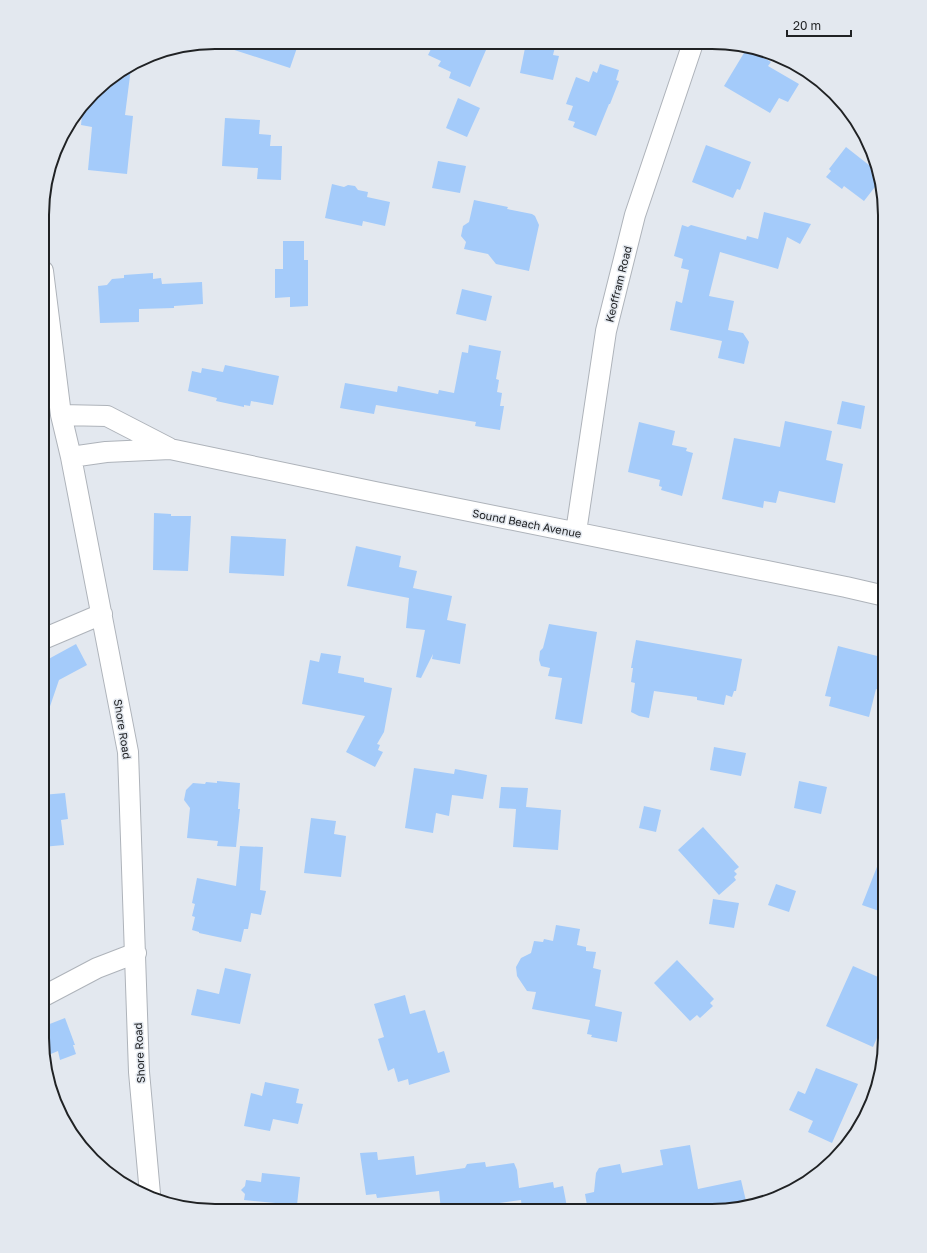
<svg xmlns="http://www.w3.org/2000/svg" width="927" height="1253" viewBox="0 0 927 1253" font-family="'Golos Text',sans-serif">
	<style>
		.building { fill: #a4cbfa }
		.lines { fill: none; stroke-linecap: round; stroke-linejoin: round }
		.street-casing { stroke: #aeb3ba; stroke-width: 22 }
		.street { stroke: #fff; stroke-width: 20 }
		.labels { text-anchor: middle; dominant-baseline: central; stroke-width: 3; stroke-linejoin: round; paint-order: stroke }
		.street-label { font-size: 11px; fill: #202224; stroke: #e3e8ef }
		.rim { fill: none; stroke: #202224; stroke-width: 2 }
	</style>
	<rect width="100%" height="100%" fill="#e3e8ef"/>
	<!-- building -->
	<path class="building" d="M 222,42 L 299,42 L 290,68 L 222,46 Z
		M 434,43 L 489,43 L 470,87 L 449,78 L 451,72 L 438,66 L 441,61 L 428,55 Z
		M 526,43 L 556,43 L 553,55 L 559,56 L 553,80 L 520,73 Z
		M 747,48 L 771,62 L 768,66 L 799,84 L 788,102 L 779,98 L 770,113 L 724,86 Z
		M 600,64 L 619,70 L 616,80 L 619,81 L 610,104 L 609,104 L 596,136 L 573,127 L 575,122 L 568,120 L 573,106 L 566,104 L 576,77 L 589,82 L 593,71 L 597,73 Z
		M 131,68 L 125,115 L 133,116 L 127,174 L 88,170 L 92,127 L 81,125 L 83,106 L 101,85 Z
		M 458,98 L 480,108 L 467,137 L 446,128 Z
		M 225,118 L 260,120 L 259,134 L 271,135 L 270,146 L 282,146 L 281,180 L 257,179 L 258,168 L 222,166 Z
		M 706,145 L 751,162 L 740,190 L 737,189 L 733,198 L 692,182 Z
		M 846,147 L 874,169 L 878,183 L 864,201 L 844,186 L 842,189 L 826,177 L 831,171 L 829,169 Z
		M 438,161 L 466,166 L 460,193 L 432,188 Z
		M 332,184 L 344,187 L 348,185 L 355,186 L 358,190 L 368,192 L 367,197 L 390,202 L 385,226 L 363,221 L 362,226 L 325,218 Z
		M 474,200 L 508,207 L 507,209 L 532,214 L 535,216 L 539,225 L 529,271 L 496,264 L 488,254 L 464,249 L 466,242 L 461,236 L 463,226 L 469,222 Z
		M 764,212 L 811,224 L 800,244 L 787,237 L 778,269 L 720,252 L 709,296 L 734,301 L 728,330 L 743,333 L 749,342 L 744,364 L 718,358 L 722,341 L 670,330 L 676,301 L 682,303 L 689,270 L 681,268 L 683,259 L 674,256 L 682,225 L 688,227 L 691,225 L 746,240 L 747,236 L 758,239 Z
		M 283,241 L 304,241 L 304,260 L 308,260 L 308,306 L 290,307 L 290,297 L 275,298 L 275,269 L 283,269 Z
		M 153,273 L 153,279 L 161,278 L 162,284 L 202,282 L 203,304 L 174,306 L 174,308 L 139,309 L 139,322 L 100,323 L 98,286 L 107,285 L 112,279 L 124,278 L 124,275 Z
		M 462,289 L 492,296 L 486,321 L 456,314 Z
		M 469,345 L 501,351 L 496,379 L 499,380 L 497,392 L 502,393 L 500,406 L 504,406 L 500,430 L 475,426 L 476,422 L 376,405 L 374,414 L 340,408 L 345,383 L 397,392 L 398,386 L 438,394 L 439,390 L 454,393 L 462,352 L 468,353 Z
		M 225,365 L 279,376 L 273,405 L 251,401 L 250,406 L 244,405 L 244,407 L 216,401 L 217,398 L 188,391 L 192,371 L 201,373 L 202,368 L 223,372 Z
		M 842,401 L 865,406 L 861,429 L 837,424 Z
		M 785,421 L 832,431 L 826,460 L 843,464 L 835,503 L 779,491 L 776,503 L 764,501 L 763,508 L 722,499 L 734,438 L 780,447 Z
		M 639,422 L 675,431 L 672,445 L 687,448 L 686,451 L 693,453 L 682,496 L 661,490 L 662,487 L 659,486 L 660,480 L 628,472 Z
		M 154,513 L 171,514 L 171,516 L 191,516 L 188,571 L 153,570 Z
		M 231,536 L 286,539 L 284,576 L 229,573 Z
		M 356,546 L 401,556 L 399,567 L 417,571 L 413,588 L 452,596 L 447,620 L 466,624 L 460,664 L 432,659 L 433,654 L 421,678 L 416,677 L 425,630 L 406,628 L 409,598 L 347,586 Z
		M 549,624 L 597,632 L 582,724 L 555,719 L 562,678 L 548,676 L 550,668 L 541,666 L 539,660 L 540,651 L 543,648 Z
		M 636,640 L 742,659 L 736,691 L 734,691 L 732,697 L 726,695 L 724,705 L 697,700 L 697,697 L 654,691 L 649,718 L 639,716 L 631,712 L 635,683 L 631,682 L 633,668 L 631,668 Z
		M 76,644 L 87,665 L 59,680 L 46,718 L 43,717 L 43,662 Z
		M 838,646 L 885,658 L 885,668 L 880,684 L 878,690 L 876,689 L 869,717 L 829,706 L 831,697 L 825,696 Z
		M 321,653 L 341,656 L 338,673 L 364,678 L 364,682 L 392,688 L 384,732 L 377,744 L 380,745 L 378,750 L 383,752 L 375,767 L 346,752 L 365,716 L 302,704 L 310,660 L 319,662 Z
		M 714,747 L 746,753 L 741,776 L 710,770 Z
		M 414,768 L 454,774 L 455,769 L 487,775 L 483,799 L 452,795 L 449,816 L 436,813 L 433,833 L 405,828 Z
		M 217,781 L 240,783 L 238,809 L 240,809 L 236,847 L 217,846 L 218,841 L 187,838 L 190,808 L 184,800 L 186,790 L 193,783 L 205,784 L 206,782 L 217,783 Z
		M 799,781 L 827,787 L 821,814 L 794,808 Z
		M 501,787 L 528,788 L 526,807 L 561,810 L 558,850 L 513,847 L 516,809 L 499,808 Z
		M 65,793 L 68,819 L 61,820 L 64,845 L 42,847 L 42,795 Z
		M 644,806 L 661,810 L 656,832 L 639,828 Z
		M 311,818 L 336,821 L 334,834 L 346,836 L 341,877 L 304,873 Z
		M 703,827 L 739,867 L 734,871 L 737,874 L 734,877 L 736,880 L 719,895 L 678,850 Z
		M 240,846 L 263,847 L 260,890 L 266,891 L 261,915 L 251,913 L 248,929 L 244,929 L 241,942 L 199,933 L 199,932 L 192,930 L 195,917 L 192,916 L 195,904 L 192,903 L 197,878 L 236,886 Z
		M 884,849 L 885,850 L 885,913 L 862,905 Z
		M 776,884 L 796,891 L 789,912 L 768,905 Z
		M 713,899 L 739,903 L 734,928 L 709,924 Z
		M 556,925 L 580,929 L 577,945 L 586,947 L 586,951 L 596,952 L 593,968 L 601,970 L 595,1006 L 622,1012 L 617,1042 L 591,1037 L 592,1035 L 587,1034 L 590,1020 L 532,1009 L 536,992 L 527,991 L 517,976 L 516,967 L 521,958 L 531,953 L 534,941 L 543,942 L 544,939 L 553,941 Z
		M 677,960 L 714,999 L 710,1003 L 713,1006 L 700,1018 L 697,1015 L 690,1021 L 654,983 Z
		M 853,966 L 885,980 L 885,1015 L 878,1030 L 880,1031 L 873,1047 L 826,1026 Z
		M 225,968 L 251,974 L 240,1024 L 191,1015 L 197,989 L 219,994 Z
		M 405,995 L 410,1014 L 425,1010 L 438,1053 L 444,1051 L 450,1072 L 409,1085 L 408,1079 L 398,1082 L 394,1068 L 388,1071 L 378,1039 L 384,1037 L 374,1004 Z
		M 65,1018 L 75,1045 L 73,1045 L 76,1054 L 60,1060 L 58,1051 L 46,1056 L 42,1038 L 42,1027 Z
		M 816,1068 L 858,1084 L 832,1143 L 808,1132 L 813,1121 L 789,1110 L 798,1091 L 805,1094 Z
		M 265,1082 L 299,1089 L 296,1103 L 303,1104 L 298,1124 L 273,1119 L 270,1131 L 244,1126 L 251,1093 L 262,1096 Z
		M 690,1145 L 698,1189 L 741,1180 L 746,1201 L 699,1211 L 679,1211 L 678,1205 L 649,1211 L 588,1211 L 585,1194 L 594,1192 L 596,1173 L 599,1168 L 620,1164 L 622,1173 L 663,1165 L 660,1150 Z
		M 377,1152 L 378,1160 L 414,1156 L 416,1175 L 465,1168 L 467,1164 L 485,1162 L 486,1167 L 514,1163 L 517,1170 L 519,1188 L 553,1182 L 554,1188 L 563,1186 L 567,1207 L 544,1211 L 522,1210 L 521,1200 L 472,1207 L 472,1210 L 441,1210 L 439,1191 L 377,1198 L 376,1194 L 366,1195 L 360,1153 Z
		M 262,1173 L 300,1177 L 297,1205 L 244,1200 L 245,1194 L 241,1190 L 245,1186 L 246,1180 L 261,1182 Z"/>
	<g class="lines">
		<defs>
			<path id="street" d="M 43,271 L 61,415 L 71,457 L 128,752 L 139,1072 L 150,1194
				M 61,415 L 107,416 L 169,448
				M 71,457 L 106,452 L 170,449 L 375,492 L 846,587 L 885,596
				M 576,532 L 606,331 L 635,215 L 693,43
				M 43,639 L 102,614
				M 42,997 L 97,968 L 136,953"/>
		</defs>
		<!-- street casing -->
		<use href="#street" class="street-casing"/>
		<!-- street -->
		<use href="#street" class="street"/>
	</g>
	<g class="labels">
		<!-- street labels -->
		<g class="street-label">
			<text transform="translate(618 284) rotate(-76)">Keoffram Road</text>
			<text transform="translate(527 523) rotate(11)">Sound Beach Avenue</text>
			<text transform="translate(123 729) rotate(81)">Shore Road</text>
			<text transform="translate(139 1053) rotate(-93)">Shore Road</text>
		</g>
	</g>
	<!-- crop -->
	<path d="M0 0H927V1253H0ZM215 49H712A166 166 0 0 1 878 215V1038A166 166 0 0 1 712 1204H215A166 166 0 0 1 49 1038V215A166 166 0 0 1 215 49Z" fill="#e3e8ef" fill-rule="evenodd"/>
	<path class="rim" d="M215 49H712A166 166 0 0 1 878 215V1038A166 166 0 0 1 712 1204H215A166 166 0 0 1 49 1038V215A166 166 0 0 1 215 49Z"/>
	<!-- scale -->
	<path d="M787 30v6h64v-6" fill="none" stroke="#202224" stroke-width="2"/>
	<text x="793" y="30" font-size="12" fill="#202224" stroke="#e3e8ef" stroke-width="3" paint-order="stroke">20 m</text>
</svg>
